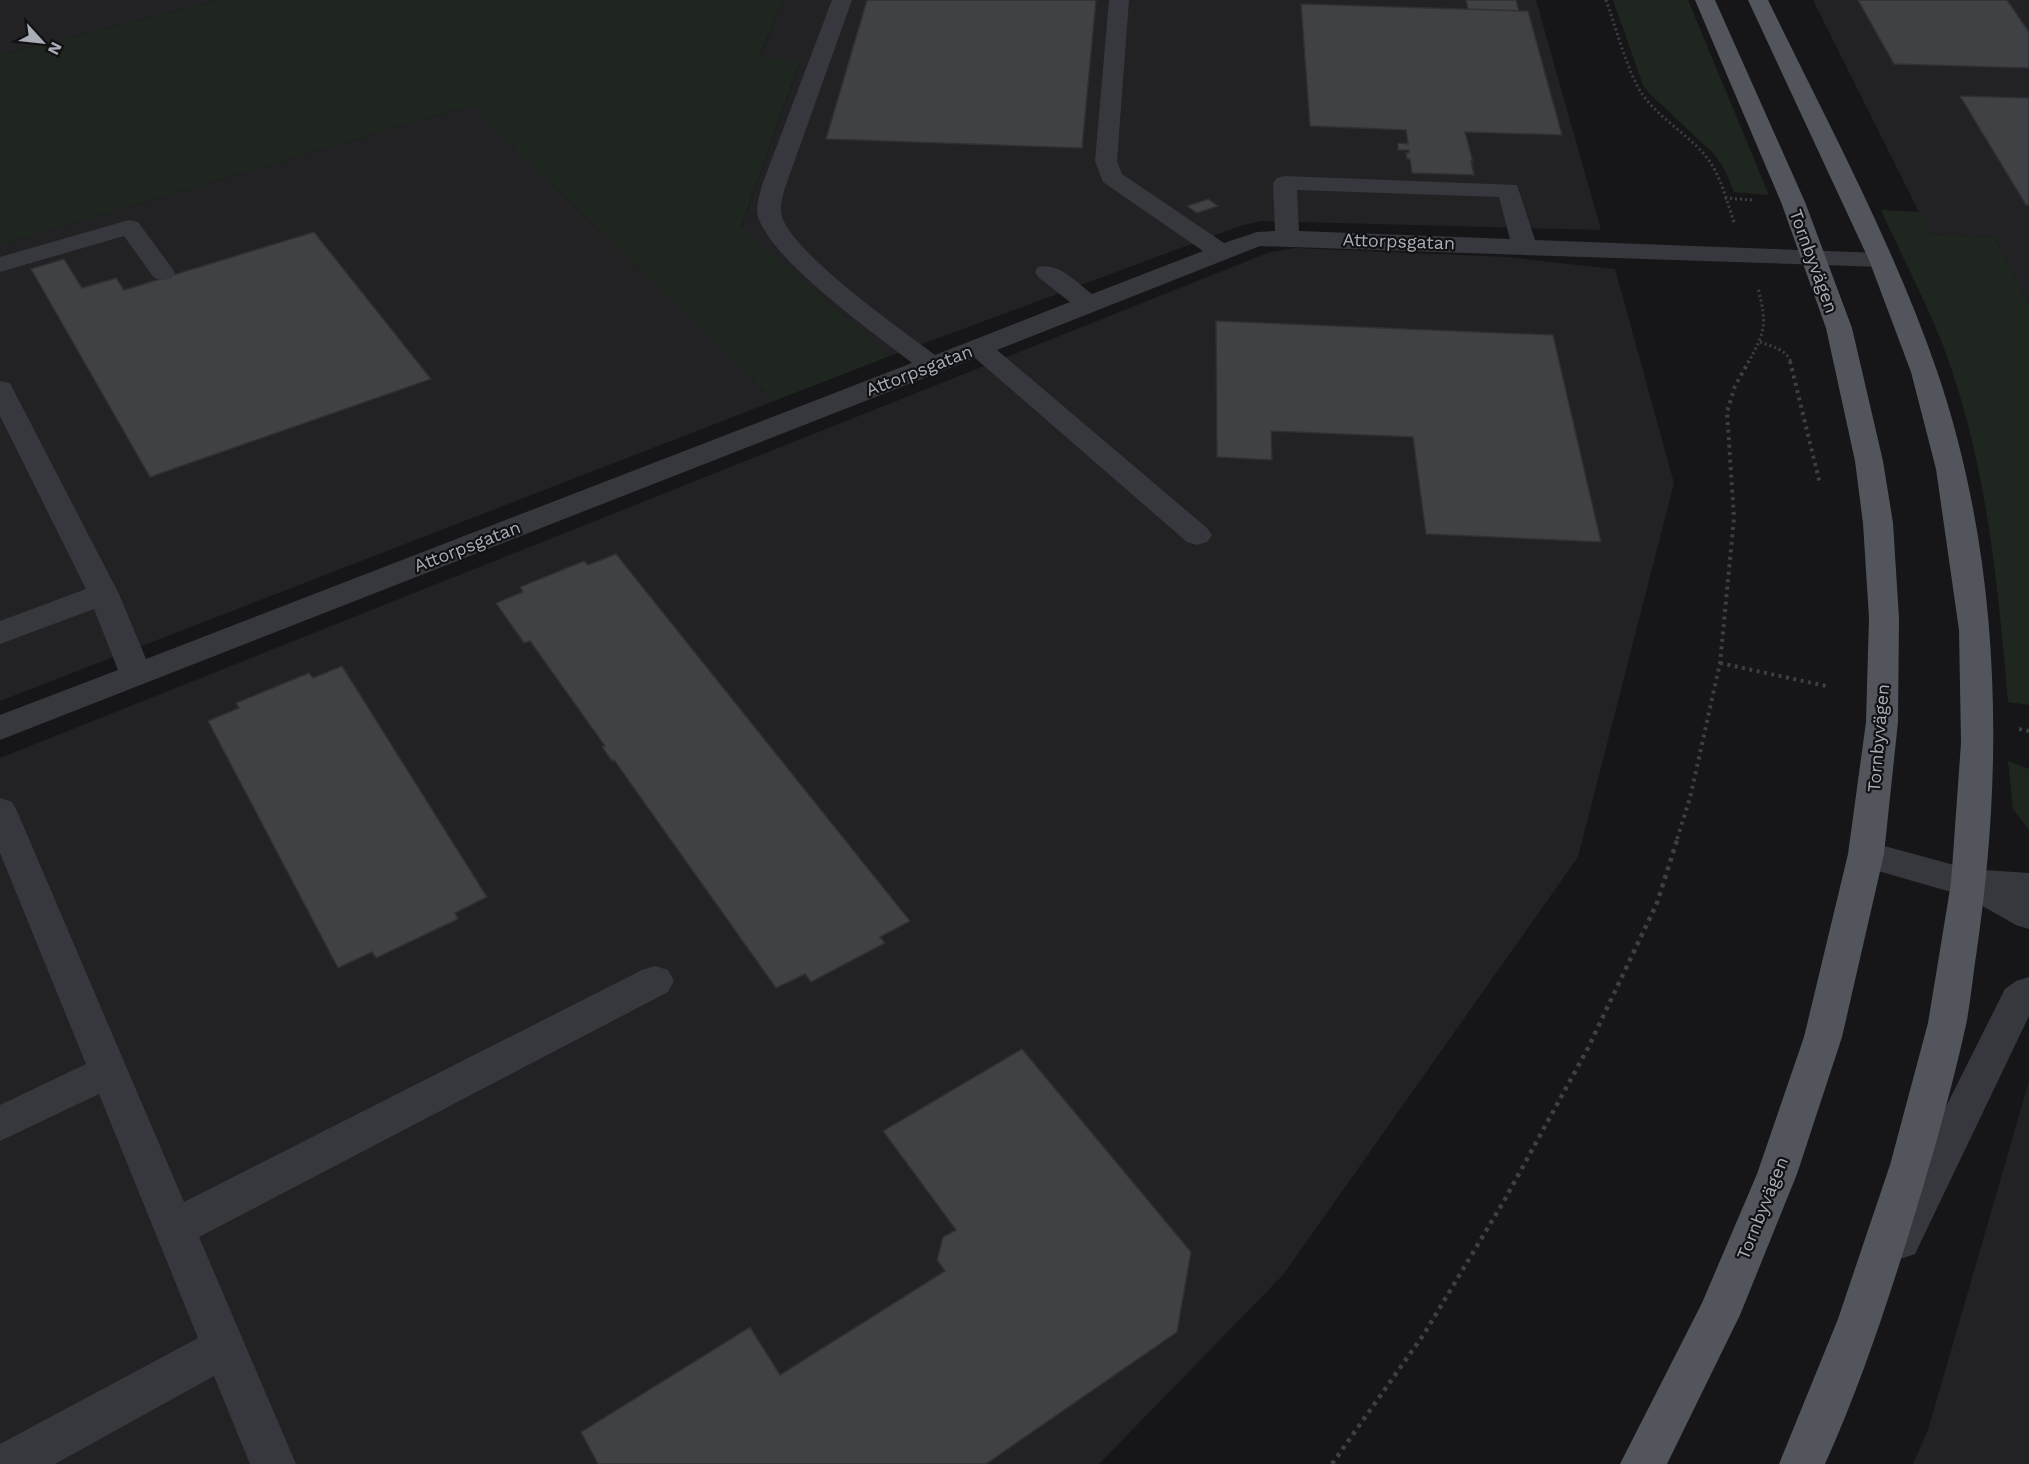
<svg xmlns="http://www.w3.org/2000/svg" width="2029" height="1464" viewBox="0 0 2029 1464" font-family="'Work Sans',sans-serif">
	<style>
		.built { fill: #222225 }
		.green { fill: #1e261f }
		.building { fill: #404145; stroke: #303034; stroke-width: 1.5 }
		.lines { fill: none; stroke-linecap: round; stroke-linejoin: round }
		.path-far2 { stroke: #3d3f44; stroke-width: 3; stroke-dasharray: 2 3; stroke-linecap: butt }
		.path-far1 { stroke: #3d3f44; stroke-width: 4; stroke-dasharray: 3 4.5; stroke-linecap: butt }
		.path { stroke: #3d3f44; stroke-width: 4.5; stroke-dasharray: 4 5; stroke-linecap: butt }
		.minor { fill: #37383d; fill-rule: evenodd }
		.major { fill: #53555c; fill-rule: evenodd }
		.labels { text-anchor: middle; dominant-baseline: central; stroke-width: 4.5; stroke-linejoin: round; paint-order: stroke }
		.street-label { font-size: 18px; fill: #a8adb8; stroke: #111113 }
	</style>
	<rect width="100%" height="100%" fill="#161618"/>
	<!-- built -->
	<path class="built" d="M 0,0 L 220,0 L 0,55 Z
		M 783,0 L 1536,0 L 1601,230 L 1261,221 L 1240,226 L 890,356 L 741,228 L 799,65 L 760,56 Z
		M 1813,0 L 2029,0 L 2029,303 L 1994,237 L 1930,234 Z
		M 471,105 L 774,401 L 0,701 L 0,245 Z
		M 1296,248 L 1507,257 L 1615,269 L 1674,483 L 1578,857 L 1283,1275 L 1099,1464 L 0,1464 L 0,758 L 1270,252 Z
		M 2029,1081 L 2029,1464 L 1913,1464 L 1928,1430 Z"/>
	<!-- green -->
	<path class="green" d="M 220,0 L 783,0 L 760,55 L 799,64 L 741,227 L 890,356 L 774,401 L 471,105 L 0,245 L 0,55 Z
		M 1613,0 L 1688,0 L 1769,195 L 1734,192 L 1725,170 L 1714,154 L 1650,94 L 1643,85 Z
		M 1881,210 L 1920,212 L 1930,234 L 1994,237 L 2029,303 L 2029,705 L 2008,702 C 1998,585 1987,468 1947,356 C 1929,307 1903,259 1881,210 Z
		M 2008,761 L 2029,769 L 2029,830 L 2013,809 Z"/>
	<!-- building -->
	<path class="building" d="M 867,0 L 1096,0 L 1082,148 L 826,139 Z
		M 1466,0 L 1516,0 L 1519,11 L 1468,9 Z
		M 1858,0 L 2007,0 L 2029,32 L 2029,68 L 1894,64 Z
		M 1301,4 L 1528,11 L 1562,135 L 1465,132 L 1473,162 L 1471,161 L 1474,175 L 1412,173 L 1410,159 L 1407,159 L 1406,153 L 1409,153 L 1409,150 L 1398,150 L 1398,143 L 1408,144 L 1406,130 L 1310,126 Z
		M 1960,96 L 2029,98 L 2029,205 L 2026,205 Z
		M 1208,199 L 1218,206 L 1197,213 L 1187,206 Z
		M 314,232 L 431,379 L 150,477 L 31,269 L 64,259 L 82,288 L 116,278 L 124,290 Z
		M 1216,321 L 1553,335 L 1601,542 L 1426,534 L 1413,437 L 1271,431 L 1272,460 L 1217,457 Z
		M 616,554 L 910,921 L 880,937 L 885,943 L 811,982 L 805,974 L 776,988 L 614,760 L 612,761 L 602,747 L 605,746 L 530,641 L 524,643 L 496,603 L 523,592 L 520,587 L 584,561 L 588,565 Z
		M 342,666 L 487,897 L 455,913 L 458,919 L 376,958 L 372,952 L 338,968 L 208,721 L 239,708 L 236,703 L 309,673 L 313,678 Z
		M 1022,1049 L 1191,1252 L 1177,1332 L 986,1464 L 598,1464 L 581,1432 L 750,1327 L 780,1375 L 945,1271 L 937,1260 L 943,1237 L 956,1230 L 883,1131 Z"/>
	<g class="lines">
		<!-- path-far2 -->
		<path class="path-far2" d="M 1606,0 C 1616,27 1627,71 1642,94 C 1661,121 1692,136 1710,162 C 1722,180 1727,202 1734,222
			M 1725,198 L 1752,200
			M 1760,342 C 1772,347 1787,349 1791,363
			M 1748,363 C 1766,330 1767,324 1758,288"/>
		<!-- path-far1 -->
		<path class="path-far1" d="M 1790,361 L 1820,484
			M 1720,663 L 1826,686
			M 2019,729 L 2029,731
			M 1677,839 L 1690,798 L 1720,663 L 1734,518 L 1727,412 L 1735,386 L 1749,361"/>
		<!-- path -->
		<path class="path" d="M 1332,1464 L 1424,1334 L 1504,1201 L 1588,1048 L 1657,903 L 1678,837"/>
		<!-- minor -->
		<path class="minor" d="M 832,0 L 852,0 L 786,185 C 783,194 779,207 782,217 C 795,255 899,328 935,355 L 1070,302 L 1038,277 L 1035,272 L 1038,267 C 1059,262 1076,282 1092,294 L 1203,251 L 1103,182 L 1095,161 L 1109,0 L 1129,0 L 1117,161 L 1122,174 L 1224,243 L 1257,232 L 1275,231 L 1273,183 L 1277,178 L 1285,176 L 1517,185 L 1535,240 L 1881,253 L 1890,255 L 1893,260 L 1890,265 L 1881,267 L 1260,246 L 997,350 L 1207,528 L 1212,535 L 1207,542 L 1197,545 L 1187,542 L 975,358 L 0,740 L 0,715 L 118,670 L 94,609 L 0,644 L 0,621 L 86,589 L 0,416 L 0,381 L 10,383 L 13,389 L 119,594 L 146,659 L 912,363 C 873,332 774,263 758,217 C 755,207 760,195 762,185 ZM 1297,190 L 1499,197 L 1510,239 L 1299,231 Z
			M 129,220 L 138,222 L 172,268 L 175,273 L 172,278 L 163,280 L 154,278 L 124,236 L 0,272 L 0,257 Z
			M 0,798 L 12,802 L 17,811 L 184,1202 L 642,970 L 655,966 L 668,970 L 674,981 L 668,992 L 199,1237 L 296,1464 L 250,1464 L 214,1376 L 55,1464 L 0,1464 L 0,1444 L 198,1338 L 99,1094 L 0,1141 L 0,1105 L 86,1064 L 0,853 Z
			M 1866,841 L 1969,869 L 2029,873 L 2029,929 L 2016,925 L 1965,896 L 1854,864 L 1848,854 L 1854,844 Z
			M 2029,977 L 2029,1016 L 1915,1254 L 1900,1259 L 1885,1254 L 1879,1240 L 2005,989 L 2016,981 Z"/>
		<!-- major -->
		<path class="major" d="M 1695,0 L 1715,0 L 1805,202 L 1852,328 L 1883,461 L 1893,523 L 1899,618 L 1898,722 L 1884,854 L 1842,1037 L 1797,1174 L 1740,1315 L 1667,1464 L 1620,1464 L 1702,1303 L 1757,1174 L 1804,1037 L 1848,854 L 1866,722 L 1869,618 L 1863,523 L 1855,461 L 1826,328 L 1781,202 Z
			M 1748,0 L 1768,0 C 1827,122 1893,243 1937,371 C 2000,556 2005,757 1977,949 C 1973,974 1971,1000 1966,1025 C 1950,1097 1929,1169 1907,1240 C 1883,1316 1858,1391 1825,1464 L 1779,1464 L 1838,1319 L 1890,1165 L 1928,1023 L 1951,883 L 1961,743 L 1959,630 L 1936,469 L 1911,372 L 1869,260 Z"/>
	</g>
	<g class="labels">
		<!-- street labels -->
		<g class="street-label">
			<text transform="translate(1399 241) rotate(2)">Attorpsgatan</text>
			<text transform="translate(1814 261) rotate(70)">Tornbyvägen</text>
			<text transform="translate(919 370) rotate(-21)">Attorpsgatan</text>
			<text transform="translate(467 546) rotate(-21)">Attorpsgatan</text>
			<text transform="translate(1878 738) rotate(-85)">Tornbyvägen</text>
			<text transform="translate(1762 1208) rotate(-68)">Tornbyvägen</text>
		</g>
	</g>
	<!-- north arrow -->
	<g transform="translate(42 42) rotate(117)" stroke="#111113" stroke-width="4.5" paint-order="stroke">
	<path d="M0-4.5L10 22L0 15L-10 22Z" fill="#a8adb8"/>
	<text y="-9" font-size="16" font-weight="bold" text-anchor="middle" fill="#a8adb8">N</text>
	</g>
</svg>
